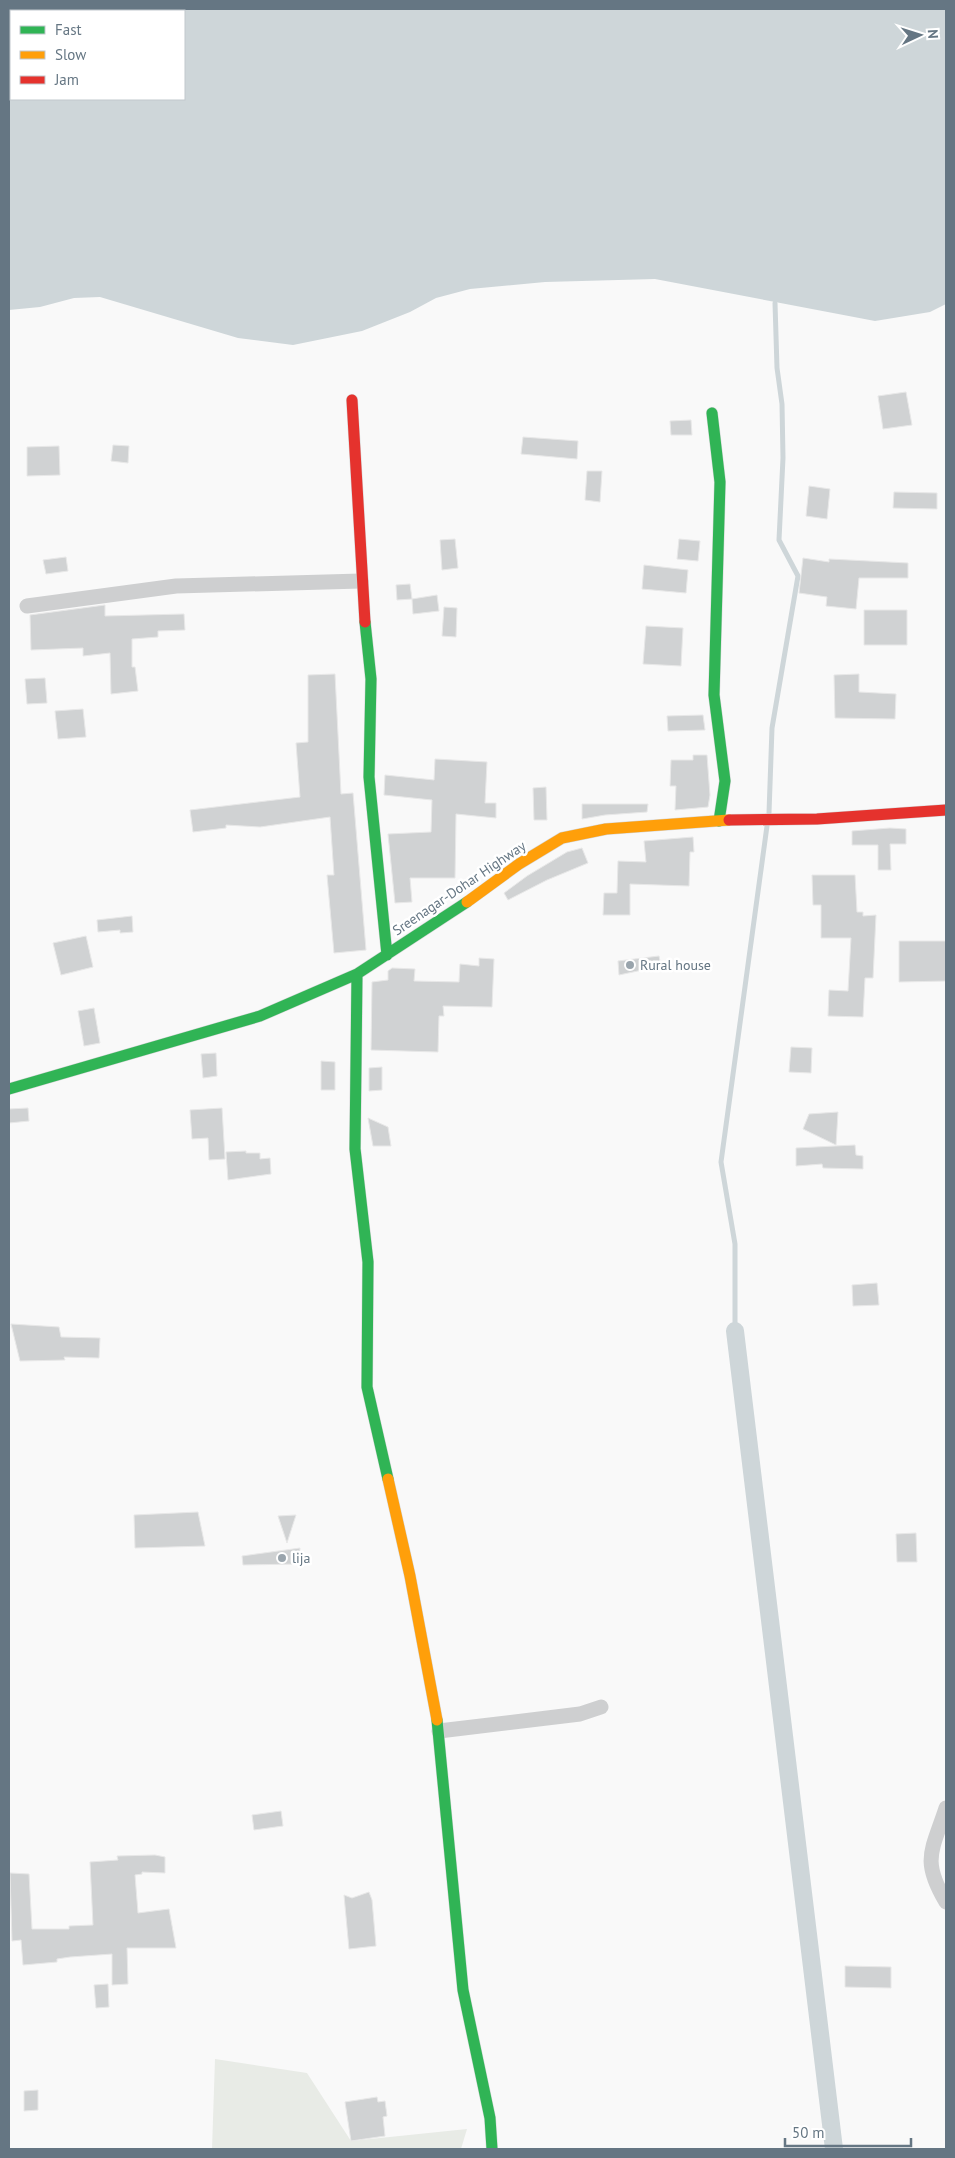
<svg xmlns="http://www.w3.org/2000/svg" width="955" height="2158" viewBox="0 0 955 2158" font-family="'PT Sans',sans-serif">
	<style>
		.green { fill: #e8ebe6 }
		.water { fill: #ced6d9; fill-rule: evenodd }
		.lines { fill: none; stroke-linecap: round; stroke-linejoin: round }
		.stream { stroke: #ced6d9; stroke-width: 5 }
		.canal { stroke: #ced6d9; stroke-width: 18 }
		.building { fill: #d0d2d3; stroke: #e8e8e8 }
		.fast-casing { stroke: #d5d6d7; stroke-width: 12 }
		.slow-casing { stroke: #d5d6d7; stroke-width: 12 }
		.jam-casing { stroke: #d5d6d7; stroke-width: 12 }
		.street { stroke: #cecfd0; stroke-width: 15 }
		.fast { stroke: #30b455; stroke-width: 11 }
		.slow { stroke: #ff9f0a; stroke-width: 11 }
		.jam { stroke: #e5322d; stroke-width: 11 }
		.poi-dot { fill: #99a4ac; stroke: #fff; stroke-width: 2 }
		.labels { text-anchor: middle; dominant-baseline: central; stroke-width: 5; stroke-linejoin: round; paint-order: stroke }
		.street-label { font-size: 14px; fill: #657683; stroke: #fff }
		.poi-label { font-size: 14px; fill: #657683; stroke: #fff; text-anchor: start }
	</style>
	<rect width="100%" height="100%" fill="#f9f9f9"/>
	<!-- green -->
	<path class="green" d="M 215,2059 L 307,2073 L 351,2141 L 467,2129 L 461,2149 L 212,2149 Z"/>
	<!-- water -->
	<path class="water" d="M 9,9 L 946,9 L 946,304 L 930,312 L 875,321 L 655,279 L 545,282 L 470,289 L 436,298 L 410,312 L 362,331 L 293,345 L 238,338 L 100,297 L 74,298 L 40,307 L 9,310 ZM 11,11 L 184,11 L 184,99 L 11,99 Z"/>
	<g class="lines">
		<!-- stream -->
		<path class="stream" d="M 769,813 L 772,728 L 798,576 L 779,540 L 783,458 L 782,404 L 777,368 L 775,303
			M 735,1331 L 735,1244 L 721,1162 L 767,826"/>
		<!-- canal -->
		<path class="canal" d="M 735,1331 L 834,2149"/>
	</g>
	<!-- building -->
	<path class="building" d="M 906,392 L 912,425 L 883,429 L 878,396 Z
		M 691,420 L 692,435 L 671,435 L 670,421 Z
		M 523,437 L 578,441 L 577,459 L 521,454 Z
		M 113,445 L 129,446 L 128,463 L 111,461 Z
		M 59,446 L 60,475 L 27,476 L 27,447 Z
		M 587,471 L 602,471 L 600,502 L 585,500 Z
		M 809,486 L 830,489 L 827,519 L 806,516 Z
		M 894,492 L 937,493 L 937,509 L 893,508 Z
		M 455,539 L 458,568 L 442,570 L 440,540 Z
		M 679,539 L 700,541 L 698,561 L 677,559 Z
		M 66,557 L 68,571 L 46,574 L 43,560 Z
		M 803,558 L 829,562 L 829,559 L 908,563 L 908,578 L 859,578 L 856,609 L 826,606 L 827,597 L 799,593 Z
		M 644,565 L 688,570 L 686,593 L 642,589 Z
		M 410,584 L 412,599 L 397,600 L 396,585 Z
		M 437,595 L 439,611 L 413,614 L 412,599 Z
		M 105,605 L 105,616 L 184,614 L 185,630 L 158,631 L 158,637 L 132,639 L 132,667 L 135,667 L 138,691 L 111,694 L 110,653 L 83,656 L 83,648 L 31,650 L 30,615 Z
		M 444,607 L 457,608 L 456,637 L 442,636 Z
		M 864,610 L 907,610 L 907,645 L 864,645 Z
		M 646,626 L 683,628 L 681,666 L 643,664 Z
		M 335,674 L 341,794 L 353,793 L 366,950 L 334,953 L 327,875 L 334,875 L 330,817 L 260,827 L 226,825 L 226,828 L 193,832 L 190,810 L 300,797 L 296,743 L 308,742 L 308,675 Z
		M 859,674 L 859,692 L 896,694 L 895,719 L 835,718 L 834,675 Z
		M 45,678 L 47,703 L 27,704 L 25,679 Z
		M 83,709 L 86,737 L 58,739 L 55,711 Z
		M 703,715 L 705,730 L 668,731 L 667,716 Z
		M 693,755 L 707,755 L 710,795 L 708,807 L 675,810 L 676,786 L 670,786 L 671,760 L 693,760 Z
		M 435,759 L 487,762 L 485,803 L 496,803 L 496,818 L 456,814 L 455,878 L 410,878 L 412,902 L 395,903 L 388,834 L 431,832 L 432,800 L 384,795 L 385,775 L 434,780 Z
		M 546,787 L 547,820 L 534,820 L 533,788 Z
		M 582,804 L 648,804 L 647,812 L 605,815 L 582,819 Z
		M 890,828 L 906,829 L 906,844 L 890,844 L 891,870 L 878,870 L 878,845 L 852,845 L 852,831 Z
		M 693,837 L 694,852 L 690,852 L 689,886 L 630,884 L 630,915 L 603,915 L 604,893 L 617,893 L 618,861 L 646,862 L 644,841 Z
		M 582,848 L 588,863 L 547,880 L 508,900 L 504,893 L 527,876 L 567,852 Z
		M 812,875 L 855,875 L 857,912 L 863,912 L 863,916 L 876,915 L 873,978 L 865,978 L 863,1017 L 828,1016 L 829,990 L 848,991 L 851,938 L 821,938 L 821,905 L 813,905 Z
		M 132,916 L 133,932 L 120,933 L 120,930 L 98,932 L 97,920 Z
		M 86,936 L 93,967 L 61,975 L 53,943 Z
		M 899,941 L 946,941 L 946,981 L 899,982 Z
		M 659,956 L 661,966 L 619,975 L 618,961 Z
		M 479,958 L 494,959 L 492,1007 L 443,1006 L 444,1016 L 439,1016 L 438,1052 L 371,1050 L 372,982 L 388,980 L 388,971 L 392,968 L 415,969 L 414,981 L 459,982 L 460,964 L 479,966 Z
		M 94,1008 L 100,1043 L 84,1046 L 78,1011 Z
		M 791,1047 L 812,1048 L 811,1073 L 789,1072 Z
		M 216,1053 L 217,1076 L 203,1078 L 201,1054 Z
		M 321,1061 L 335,1062 L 335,1090 L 321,1090 Z
		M 382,1067 L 382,1090 L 369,1091 L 369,1068 Z
		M 28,1108 L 29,1121 L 9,1123 L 9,1109 Z
		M 222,1108 L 225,1159 L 209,1160 L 208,1138 L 192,1139 L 190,1110 Z
		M 838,1112 L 836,1145 L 803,1129 L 809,1114 Z
		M 368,1118 L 388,1127 L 391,1146 L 373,1146 Z
		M 855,1145 L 856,1155 L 863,1156 L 863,1169 L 823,1168 L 822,1164 L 796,1166 L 796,1148 Z
		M 246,1151 L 246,1153 L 260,1153 L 260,1159 L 270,1158 L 271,1174 L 228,1180 L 226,1152 Z
		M 877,1283 L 879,1305 L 853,1306 L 852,1285 Z
		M 11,1324 L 59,1327 L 61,1337 L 100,1338 L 99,1358 L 64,1357 L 65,1360 L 20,1361 Z
		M 198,1512 L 205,1546 L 135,1548 L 134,1515 Z
		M 296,1515 L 287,1543 L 278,1516 Z
		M 916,1533 L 917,1562 L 897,1562 L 896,1534 Z
		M 300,1548 L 299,1564 L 243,1565 L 242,1556 Z
		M 281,1811 L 283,1826 L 254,1830 L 252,1815 Z
		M 155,1855 L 165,1857 L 165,1873 L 142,1872 L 142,1874 L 135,1875 L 138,1913 L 169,1909 L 176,1948 L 127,1948 L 128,1984 L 112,1985 L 112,1954 L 70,1957 L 57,1959 L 57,1962 L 23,1965 L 21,1940 L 12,1941 L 10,1873 L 29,1874 L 32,1929 L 69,1929 L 69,1926 L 93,1925 L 90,1862 L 118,1860 L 117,1856 Z
		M 369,1892 L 372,1900 L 376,1946 L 349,1949 L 344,1895 L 352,1898 Z
		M 845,1966 L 891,1967 L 891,1988 L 845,1987 Z
		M 108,1984 L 109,2007 L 96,2008 L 94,1985 Z
		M 38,2090 L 38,2110 L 24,2111 L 24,2091 Z
		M 377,2097 L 378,2102 L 385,2101 L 387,2116 L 383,2117 L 385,2136 L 351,2141 L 345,2102 Z"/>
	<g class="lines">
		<defs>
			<path id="fast" d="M 712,413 L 720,482 L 714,695 L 725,781 L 719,821
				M 365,622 L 371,679 L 369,777 L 387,955
				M 357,974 L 355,1149 L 368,1262 L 367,1387 L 388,1479
				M 9,1089 L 260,1016 L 357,974 L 467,902
				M 437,1720 L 463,1990 L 490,2118 L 492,2149"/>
			<path id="slow" d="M 467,902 L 519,864 L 562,838 L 606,829 L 729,820
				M 388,1479 L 410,1576 L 437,1720"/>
			<path id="jam" d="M 352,400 L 365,622
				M 729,820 L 817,819 L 946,810"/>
		</defs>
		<!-- fast casing -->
		<use href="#fast" class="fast-casing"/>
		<!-- slow casing -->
		<use href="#slow" class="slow-casing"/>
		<!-- jam casing -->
		<use href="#jam" class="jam-casing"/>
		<!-- street -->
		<path class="street" d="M 27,606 L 176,586 L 361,581
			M 439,1731 L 580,1714 L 601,1707
			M 946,1808 C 932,1851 921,1860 946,1902"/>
		<!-- fast -->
		<use href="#fast" class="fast"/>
		<!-- slow -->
		<use href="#slow" class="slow"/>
		<!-- jam -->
		<use href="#jam" class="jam"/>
	</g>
	<!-- markers -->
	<g class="poi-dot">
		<circle cx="630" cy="965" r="5"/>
		<circle cx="282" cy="1558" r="5"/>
	</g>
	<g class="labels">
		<!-- street labels -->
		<g class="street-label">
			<text transform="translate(459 888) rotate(-34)">Sreenagar-Dohar Highway</text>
		</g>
		<!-- poi labels -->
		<g class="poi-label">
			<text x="640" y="965">Rural house</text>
			<text x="292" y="1558">lija</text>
		</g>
	</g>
	<!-- border -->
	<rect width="955" height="2158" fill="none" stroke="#657683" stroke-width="20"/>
	<!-- legend -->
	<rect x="10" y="10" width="175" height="90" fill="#ffffff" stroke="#c1c8cd"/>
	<rect x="20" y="26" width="25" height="8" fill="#30b455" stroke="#c1c8cd"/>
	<text x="55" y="35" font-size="15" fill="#657683">Fast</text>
	<rect x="20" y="51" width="25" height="8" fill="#ff9f0a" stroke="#c1c8cd"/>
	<text x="55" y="60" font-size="15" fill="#657683">Slow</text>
	<rect x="20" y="76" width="25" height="8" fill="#e5322d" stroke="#c1c8cd"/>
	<text x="55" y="85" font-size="15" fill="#657683">Jam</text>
	<!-- north arrow -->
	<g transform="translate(920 35) rotate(86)" stroke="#ffffff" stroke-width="4" paint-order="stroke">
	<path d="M0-4L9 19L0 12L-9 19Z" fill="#657683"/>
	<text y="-8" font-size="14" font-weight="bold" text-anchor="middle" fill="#657683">N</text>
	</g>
	<!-- scale -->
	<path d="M785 2138v8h126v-8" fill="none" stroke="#657683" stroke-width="2.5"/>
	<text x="792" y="2138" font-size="15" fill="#657683" stroke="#ffffff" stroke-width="4" paint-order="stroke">50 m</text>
</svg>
